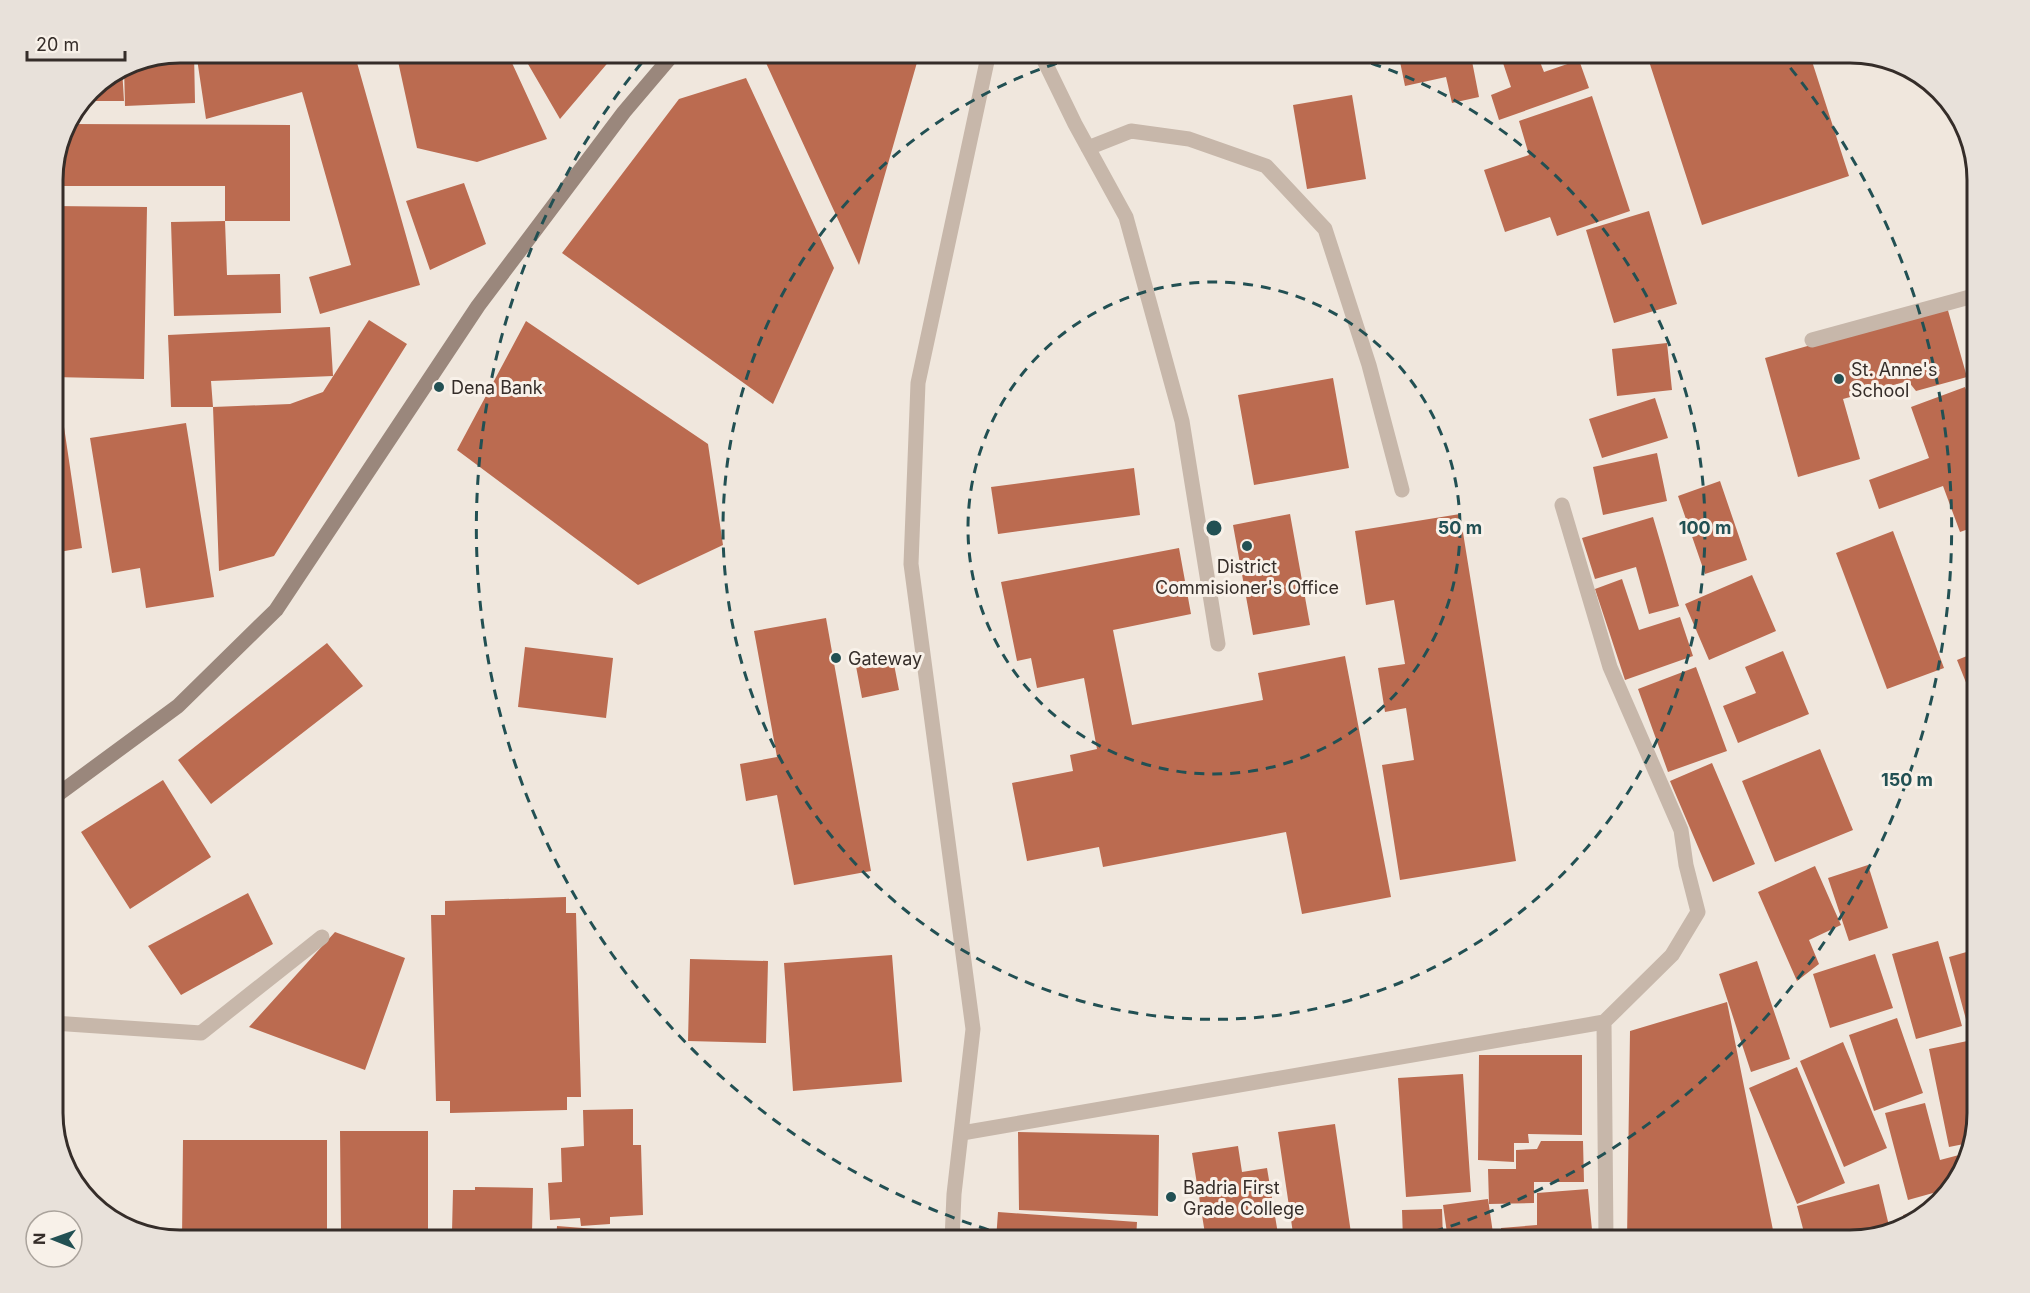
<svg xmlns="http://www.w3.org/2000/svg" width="2030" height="1293" viewBox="0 0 2030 1293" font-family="Inter,sans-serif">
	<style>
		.building { fill: #bb6b50 }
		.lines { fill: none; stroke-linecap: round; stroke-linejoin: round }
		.lane { stroke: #c7b7aa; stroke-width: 15 }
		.street { stroke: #c7b7aa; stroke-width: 15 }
		.secondary { stroke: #9a877c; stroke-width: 15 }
		.ring { fill: none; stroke: #225053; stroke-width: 3; stroke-dasharray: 10 8 }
		.poi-dot { fill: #225053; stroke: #f8f1e9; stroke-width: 2 }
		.labels { text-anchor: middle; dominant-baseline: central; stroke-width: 6; stroke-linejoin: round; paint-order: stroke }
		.poi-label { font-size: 18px; fill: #352d29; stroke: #f8f1e9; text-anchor: start }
		.rim { fill: none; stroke: #352d29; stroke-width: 3 }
		.centre { fill: #225053; stroke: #f8f1e9; stroke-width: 3 }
		.ring-label { font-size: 18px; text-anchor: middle; font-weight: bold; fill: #225053; stroke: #f8f1e9; stroke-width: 6; stroke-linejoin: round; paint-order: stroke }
	</style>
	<rect width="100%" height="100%" fill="#f0e7dd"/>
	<!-- building -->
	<path class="building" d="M 180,52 L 194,52 L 195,103 L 125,106 L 124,67 L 131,62 Z
		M 196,52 L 354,52 L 420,285 L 320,314 L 309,277 L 351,265 L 302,92 L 206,119 Z
		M 396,52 L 507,52 L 547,139 L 477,162 L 417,148 Z
		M 521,52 L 617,52 L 560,119 Z
		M 761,52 L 920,52 L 859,265 Z
		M 1280,52 L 1323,52 L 1323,57 L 1280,54 Z
		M 1398,52 L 1481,52 L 1471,56 L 1479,97 L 1452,103 L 1446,77 L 1405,86 Z
		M 1523,52 L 1536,52 L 1544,72 L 1579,60 L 1589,88 L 1499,120 L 1491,95 L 1511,87 L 1502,60 Z
		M 1646,52 L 1809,52 L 1849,176 L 1702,225 Z
		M 122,68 L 124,101 L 84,101 L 90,90 Z
		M 746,78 L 834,268 L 773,404 L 562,253 L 679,99 Z
		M 1352,95 L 1366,179 L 1307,189 L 1293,105 Z
		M 1592,96 L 1630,211 L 1557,236 L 1550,217 L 1505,232 L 1484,170 L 1529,155 L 1519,121 Z
		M 67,124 L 290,125 L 290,221 L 225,221 L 225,186 L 53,186 L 53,172 L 62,131 Z
		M 464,183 L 486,244 L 430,270 L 406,201 Z
		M 53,206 L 147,207 L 144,379 L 53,377 Z
		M 1649,211 L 1677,304 L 1614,323 L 1586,230 Z
		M 225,221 L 227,275 L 280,274 L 281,313 L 174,316 L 171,222 Z
		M 1947,307 L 1967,377 L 1916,391 L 1908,381 L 1843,399 L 1860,459 L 1798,477 L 1765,358 Z
		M 369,320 L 407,344 L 274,556 L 219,571 L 213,407 L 290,404 L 323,392 Z
		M 526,321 L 708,444 L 723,545 L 638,585 L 457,450 Z
		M 330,327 L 333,376 L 211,381 L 213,407 L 171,407 L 168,335 Z
		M 1667,343 L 1672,390 L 1617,396 L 1612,349 Z
		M 1333,378 L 1349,468 L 1254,485 L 1238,395 Z
		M 1965,387 L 1977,421 L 1977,526 L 1960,532 L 1943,486 L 1879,509 L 1869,480 L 1929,458 L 1911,407 Z
		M 1655,398 L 1668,438 L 1602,458 L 1589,419 Z
		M 60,400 L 82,548 L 53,553 L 53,401 Z
		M 186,423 L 214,597 L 146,608 L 140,568 L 112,573 L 90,438 Z
		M 1657,453 L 1667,501 L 1603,515 L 1593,467 Z
		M 1134,468 L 1140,515 L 998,534 L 991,487 Z
		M 1720,481 L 1747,560 L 1705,574 L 1678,496 Z
		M 1290,514 L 1310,625 L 1253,635 L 1233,525 Z
		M 1460,514 L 1516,861 L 1400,880 L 1382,765 L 1414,760 L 1406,708 L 1385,712 L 1378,668 L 1405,664 L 1394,600 L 1366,605 L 1355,531 Z
		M 1653,517 L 1679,606 L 1649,614 L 1636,567 L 1595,579 L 1582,538 Z
		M 1893,531 L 1944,668 L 1887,689 L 1836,553 Z
		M 1179,548 L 1191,614 L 1113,630 L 1132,725 L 1263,700 L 1258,673 L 1345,656 L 1391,897 L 1302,914 L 1286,832 L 1103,867 L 1099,847 L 1027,861 L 1012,783 L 1073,771 L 1070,755 L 1097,749 L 1084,678 L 1037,688 L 1031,658 L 1017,661 L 1001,582 Z
		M 1752,575 L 1776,631 L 1709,660 L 1685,604 Z
		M 1622,579 L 1639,630 L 1680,617 L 1693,656 L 1625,680 L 1595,589 Z
		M 826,618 L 871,871 L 794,885 L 777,795 L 746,801 L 740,764 L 777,757 L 754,631 Z
		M 327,643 L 363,686 L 211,804 L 178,760 Z
		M 525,647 L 613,658 L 606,718 L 518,707 Z
		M 1783,651 L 1809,714 L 1738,743 L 1723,706 L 1756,693 L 1745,667 Z
		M 1977,652 L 1977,710 L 1957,660 Z
		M 892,654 L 899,690 L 862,698 L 855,661 Z
		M 1696,667 L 1727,751 L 1668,772 L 1638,689 Z
		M 1820,749 L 1853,830 L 1775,862 L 1742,781 Z
		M 1712,763 L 1755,864 L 1713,882 L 1670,781 Z
		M 163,780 L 211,857 L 130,909 L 81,832 Z
		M 1868,865 L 1888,928 L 1849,941 L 1828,878 Z
		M 1815,866 L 1841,925 L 1809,940 L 1819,964 L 1797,981 L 1758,892 Z
		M 248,893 L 273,944 L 181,995 L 148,946 Z
		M 566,897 L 566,913 L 576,913 L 581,1097 L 567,1097 L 567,1110 L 450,1113 L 450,1101 L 436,1101 L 431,915 L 445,915 L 445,901 Z
		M 335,932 L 405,958 L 365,1070 L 249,1027 Z
		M 1938,941 L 1962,1026 L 1916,1039 L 1892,954 Z
		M 1977,949 L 1977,1023 L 1967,1023 L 1949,957 Z
		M 1875,954 L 1893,1008 L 1830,1028 L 1813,974 Z
		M 892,955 L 902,1082 L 793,1091 L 784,963 Z
		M 690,959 L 768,961 L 766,1043 L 688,1041 Z
		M 1757,961 L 1790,1059 L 1751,1072 L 1719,974 Z
		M 1727,1002 L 1775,1240 L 1627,1240 L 1630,1031 Z
		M 1897,1018 L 1923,1093 L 1874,1111 L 1849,1035 Z
		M 1977,1039 L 1977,1114 L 1969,1143 L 1949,1147 L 1929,1049 Z
		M 1843,1042 L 1887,1148 L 1844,1167 L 1800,1061 Z
		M 1479,1055 L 1582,1055 L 1582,1135 L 1528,1134 L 1529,1143 L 1514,1143 L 1514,1162 L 1478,1160 Z
		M 1797,1067 L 1845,1183 L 1797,1204 L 1749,1088 Z
		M 1463,1074 L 1471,1192 L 1406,1197 L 1398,1078 Z
		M 1925,1103 L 1940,1160 L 1959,1155 L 1962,1166 L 1956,1184 L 1951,1188 L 1908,1200 L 1885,1113 Z
		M 633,1109 L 633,1145 L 641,1145 L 643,1215 L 610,1217 L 610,1224 L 581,1226 L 580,1218 L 550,1220 L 548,1183 L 562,1182 L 561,1148 L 584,1146 L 583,1110 Z
		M 1335,1124 L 1351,1233 L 1294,1240 L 1278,1132 Z
		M 340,1131 L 428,1131 L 428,1230 L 341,1230 Z
		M 1018,1132 L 1159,1135 L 1158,1216 L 1019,1210 Z
		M 183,1140 L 327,1140 L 327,1240 L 182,1240 Z
		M 1541,1141 L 1583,1141 L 1584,1182 L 1534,1182 L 1534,1203 L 1489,1204 L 1488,1169 L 1516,1169 L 1516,1150 L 1537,1149 Z
		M 1238,1146 L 1242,1172 L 1267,1168 L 1279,1240 L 1206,1240 L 1192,1153 Z
		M 1879,1184 L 1890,1230 L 1851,1240 L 1806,1240 L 1797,1206 Z
		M 475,1187 L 533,1188 L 532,1233 L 452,1232 L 453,1190 L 475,1190 Z
		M 1588,1189 L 1593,1240 L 1502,1240 L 1501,1228 L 1537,1225 L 1537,1193 Z
		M 1488,1199 L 1494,1240 L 1448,1240 L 1443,1205 Z
		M 1442,1209 L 1443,1240 L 1403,1240 L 1402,1210 Z
		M 1930,1209 L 1914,1224 L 1905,1226 L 1903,1215 Z
		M 998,1212 L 1137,1222 L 1136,1240 L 996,1240 Z
		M 557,1226 L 609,1230 L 608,1240 L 556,1240 Z
		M 439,1232 L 483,1237 L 483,1240 L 438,1240 Z"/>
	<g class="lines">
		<!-- lane -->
		<path class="lane" d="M 1040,52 L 1075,124 L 1126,217 L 1182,421 L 1218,644
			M 1088,148 L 1131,131 L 1189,139 L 1266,166 L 1325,229 L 1369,365 L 1402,490"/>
		<!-- street -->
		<path class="street" d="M 1812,340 L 1977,295
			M 1562,505 L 1610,667 L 1681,830 L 1686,865 L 1698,912 L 1672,955 L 1604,1022 L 1606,1240
			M 1976,861 L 1977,867
			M 53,1023 L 201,1033 L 322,937
			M 962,1133 L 1604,1022
			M 952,1240 L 954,1194 L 973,1029 L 911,564 L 918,383 L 989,52"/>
		<!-- secondary -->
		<path class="secondary" d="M 53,798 L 178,706 L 276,610 L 478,306 L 624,112 L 675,52"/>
	</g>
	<!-- distance rings -->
	<g class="ring">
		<circle cx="1214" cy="528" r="246"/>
		<path d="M1337 53A491 491 0 1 1 1091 53"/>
		<path d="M1023 1240A737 737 0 0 1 649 54M1779 54A737 737 0 0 1 1405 1240"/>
	</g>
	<!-- markers -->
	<g class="poi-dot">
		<circle cx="1839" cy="379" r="6"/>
		<circle cx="439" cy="387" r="6"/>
		<circle cx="1247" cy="546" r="6"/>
		<circle cx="836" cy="658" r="6"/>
		<circle cx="1171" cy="1197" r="6"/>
	</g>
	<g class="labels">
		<!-- poi labels -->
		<g class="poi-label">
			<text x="1851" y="369">St. Anne's<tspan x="1851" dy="21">School</tspan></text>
			<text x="451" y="387">Dena Bank</text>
			<text x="1247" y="566" text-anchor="middle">District<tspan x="1247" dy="21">Commisioner's Office</tspan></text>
			<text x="848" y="658">Gateway</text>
			<text x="1183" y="1187">Badria First<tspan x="1183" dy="21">Grade College</tspan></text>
		</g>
	</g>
	<!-- crop -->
	<path d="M0 0H2030V1293H0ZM180 63H1850A117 117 0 0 1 1967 180V1113A117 117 0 0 1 1850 1230H180A117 117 0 0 1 63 1113V180A117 117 0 0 1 180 63Z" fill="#e8e1da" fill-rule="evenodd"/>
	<path class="rim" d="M180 63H1850A117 117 0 0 1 1967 180V1113A117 117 0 0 1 1850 1230H180A117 117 0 0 1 63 1113V180A117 117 0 0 1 180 63Z"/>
	<circle cx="1214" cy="528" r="9" class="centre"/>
	<g class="ring-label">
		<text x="1460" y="534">50 m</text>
		<text x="1705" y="534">100 m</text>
		<text x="1907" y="786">150 m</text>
	</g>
	<!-- north arrow -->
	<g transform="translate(54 1239) rotate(271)"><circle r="28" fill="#f8f1e9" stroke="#aaa39c" stroke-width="1.5"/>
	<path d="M0-4.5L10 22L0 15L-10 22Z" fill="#225053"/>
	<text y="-9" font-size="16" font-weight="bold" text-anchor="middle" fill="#352d29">N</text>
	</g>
	<!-- scale -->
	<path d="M27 51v9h98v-9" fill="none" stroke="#352d29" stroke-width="3"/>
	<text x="36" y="51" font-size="18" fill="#352d29" stroke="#f8f1e9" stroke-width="4.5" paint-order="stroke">20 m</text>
</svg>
